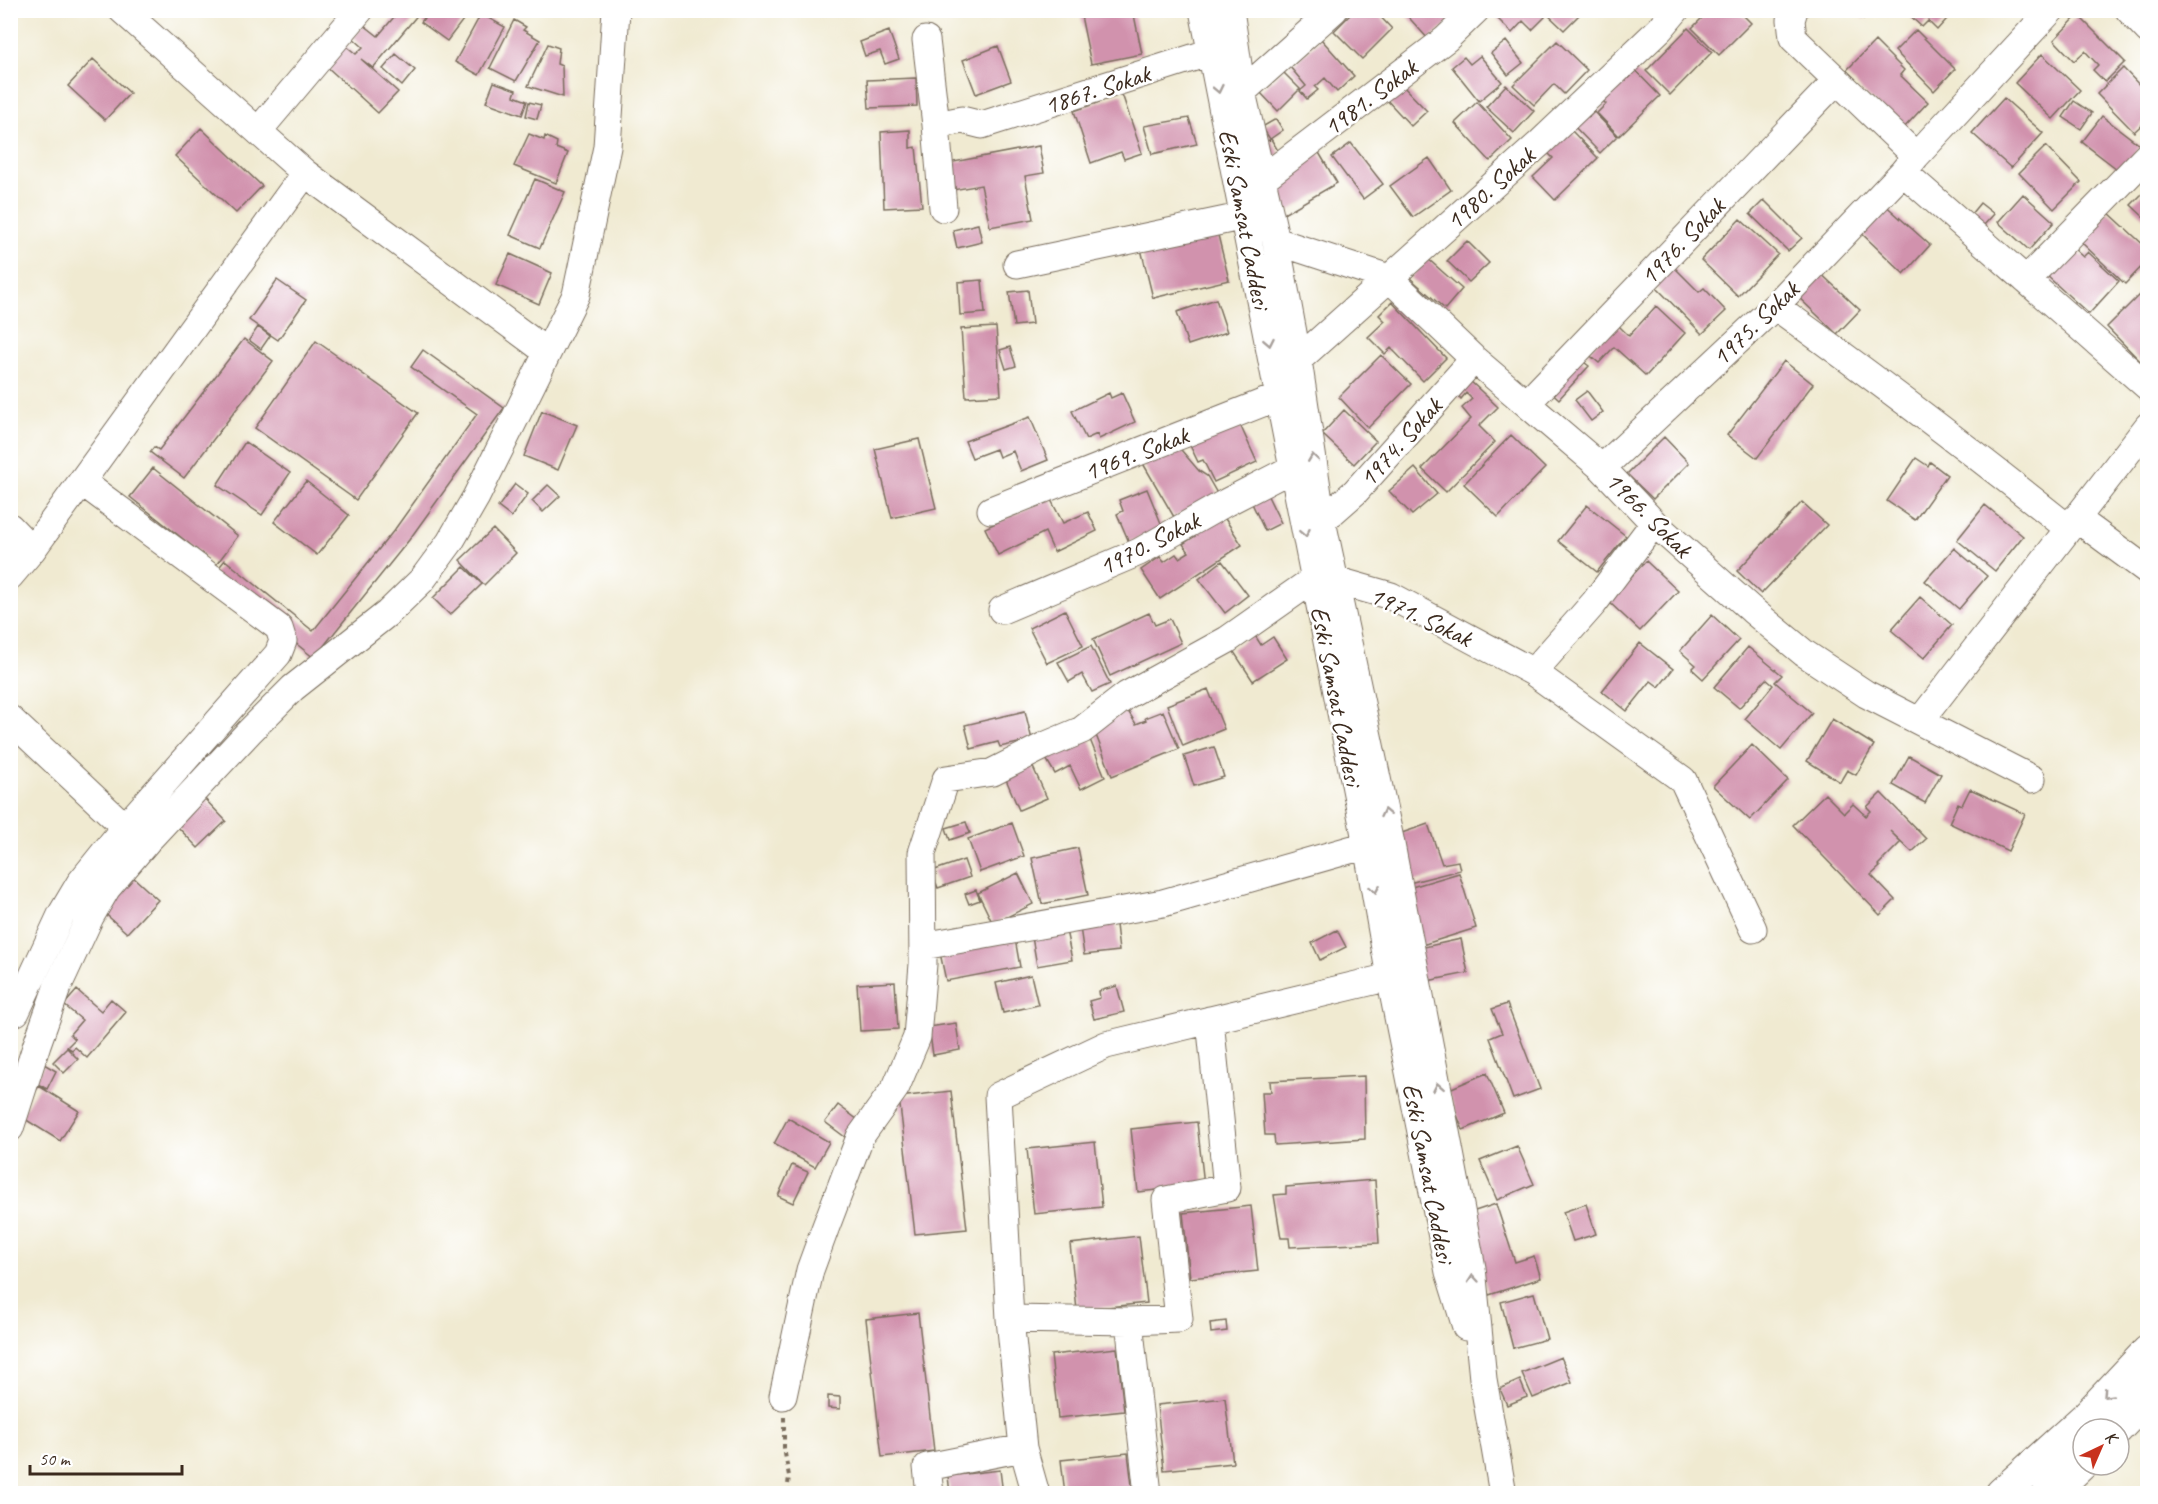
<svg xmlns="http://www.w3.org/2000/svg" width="2158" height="1504" viewBox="0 0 2158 1504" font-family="Caveat,sans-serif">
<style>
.building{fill:#d192ad}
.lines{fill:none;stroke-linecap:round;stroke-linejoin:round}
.minor-casing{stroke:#7a6d5d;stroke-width:29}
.major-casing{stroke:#7a6d5d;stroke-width:35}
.path{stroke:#7a6d5d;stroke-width:4;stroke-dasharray:4.5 4.5;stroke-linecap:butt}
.minor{stroke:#fff;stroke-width:27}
.major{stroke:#fff;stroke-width:33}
.oneway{stroke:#a79f9a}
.labels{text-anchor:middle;stroke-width:5;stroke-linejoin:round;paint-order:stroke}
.street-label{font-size:26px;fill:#3b2a1e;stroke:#fff}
</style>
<rect width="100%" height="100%" fill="#fff"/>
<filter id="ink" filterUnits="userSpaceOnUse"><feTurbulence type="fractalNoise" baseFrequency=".0167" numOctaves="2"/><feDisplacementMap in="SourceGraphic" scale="12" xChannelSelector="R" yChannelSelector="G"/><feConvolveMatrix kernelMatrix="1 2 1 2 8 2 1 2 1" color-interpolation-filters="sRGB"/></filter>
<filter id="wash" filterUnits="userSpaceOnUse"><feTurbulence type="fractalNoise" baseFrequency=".008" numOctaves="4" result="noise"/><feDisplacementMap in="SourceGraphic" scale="24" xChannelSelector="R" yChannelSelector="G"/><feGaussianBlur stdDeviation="1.35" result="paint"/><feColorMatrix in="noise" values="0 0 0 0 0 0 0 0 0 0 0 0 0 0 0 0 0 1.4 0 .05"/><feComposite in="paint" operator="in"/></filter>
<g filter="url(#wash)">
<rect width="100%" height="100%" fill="#f0ead1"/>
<g id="blocks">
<path class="building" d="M386,10h32l2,2 -47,56 -12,-9 37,33 -20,21 -52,-47 19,-21 11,9 7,-7 -10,-9 11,-13 14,11 16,-19z
M430,10l6,5 4,-5h10l13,10 -16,21 -26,-19z
M1133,10l9,44 -51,10 -11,-53z
M1355,10h19l18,19 -30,30 -28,-28z
M1402,10h51l4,5 -28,25z
M1504,10h34l7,7 -13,13 -9,-9 -11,12 -15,-15z
M1543,10h33l4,4 -16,16z
M1704,10h34l13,13 -32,32 -27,-27 15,-15z
M1855,10h17l-8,9z
M1911,10h44l-18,20 -9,-9 -6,6 -14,-13z
M481,14l24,13 -26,48 -24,-13z
M2078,15l47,47 -20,20 -12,-12 5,-5 -13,-14 -11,10 -20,-21z
M514,20l12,7 -3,3 17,10 -24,41 -26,-13z
M1688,28l24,24 -42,43 -24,-24z
M1916,30l39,39 -21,22 -39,-40z
M889,31l10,28 -14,5 -5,-13 -15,5 -5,-14z
M1321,39l33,37 -17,16 -12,-14 -10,9 3,3 -11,9 -7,-8 6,-5 -16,-19z
M1506,41l17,22 -15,12 -17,-22z
M1557,41l30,29 -23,24 -10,-10 -20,21 -21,-20z
M1875,41l29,29 -4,5 28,27 -26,28 -58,-57z
M548,44l11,4 -2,16 5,2 1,31 -35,-11z
M998,46l13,35 -35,13 -13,-34z
M396,54l19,16 -13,16 -19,-17z
M2042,54l38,36 -27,29 -38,-36z
M1480,56l22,26 -23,19 -27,-34 12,-10 6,7z
M93,59l37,34 -25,27 -37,-34z
M1632,67l28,29 -41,40 -22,-23 9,-9 -6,-6z
M2123,68l25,26v25l-14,13 -37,-38z
M1282,71l18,18 -22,22 -18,-19z
M916,78l1,28 -48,2 -2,-28z
M494,82l22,8 -2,6 13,5 -5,14 -36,-13z
M1399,82l28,29 -16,15 -27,-29z
M1506,85l28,26 -20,22 -28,-26z
M1122,94l20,59 -18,6 -3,-7 -30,11 -17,-52z
M2004,98l39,35 -32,35 -39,-35z
M2074,101l18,12 -11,16 -18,-12z
M529,102l12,3 -4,14 -11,-3z
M1477,102l35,38 -22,21 -35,-38z
M1582,110l7,7 5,-5 23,24 -17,17 -30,-31z
M2102,116l39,30 -20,26 -39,-30z
M1189,118l8,26 -45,10 -8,-28z
M1276,119l7,11 -13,9 -8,-12z
M201,128l61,58 -26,27 -61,-57z
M910,130v18l6,-1 6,59 -38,2 -3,-76z
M1571,130l27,28 -43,42 -22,-23 20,-19 -5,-5z
M529,134l15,6 1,-4 12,6 -1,6 12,5 -12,30 -42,-17z
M1271,139l9,15 -13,8 -9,-16z
M1351,143l32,41 -20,15 -31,-42z
M1039,146l5,27 -19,3 8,43 -43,8 -9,-42 -28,5 -5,-27z
M2046,146l35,36 -27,27 -35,-36z
M1318,151l19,32 -55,32 -18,-32z
M1429,158l22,32 -38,27 -23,-31z
M535,179l30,13 -25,56 -30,-13z
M2148,188v33l-17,-16z
M2023,194l31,28 -25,28 -31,-28z
M1764,200l38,38 -14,13 -38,-37z
M1882,202l48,43 -26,29 -47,-45z
M1980,203l14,11 -10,11 -13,-11z
M2108,212l40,37v11l-23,24 -45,-43z
M1740,219l38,35 -40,42 -37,-36z
M978,224l4,18 -25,6 -4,-18z
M1217,231l12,49 -76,18 -12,-49z
M1467,241l22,22 -20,19 -22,-21z
M2072,247l11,10 5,-5 31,29 -30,33 -43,-39z
M510,254l42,19 -13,31 -43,-19z
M1427,258l35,31 -17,20 -35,-31z
M1673,266l26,26 5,-4 22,23 -24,23 -48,-49z
M1816,269l44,41 -23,24 -43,-41z
M277,280l29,20 -28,40 -29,-20z
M982,280l3,33 -25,2 -2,-33z
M1028,290l4,34 -18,2 -5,-34z
M2139,295l9,9v58l-4,3 -37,-38z
M1216,299l11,33 -39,13 -11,-33z
M1392,302l54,56 -23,23 -32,-33 -6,6 -17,-17 17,-16 -6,-6z
M1656,306l29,27 -39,43 -32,-29 -15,16 -12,-10 28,-31 14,14z
M258,327l12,9 -9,13 -12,-9z
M996,327l5,68 -35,2 -5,-68z
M244,339l29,22 -89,117 -34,-26 4,-5 5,3z
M316,341l102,72 -62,87 -101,-72z
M1010,347l6,19 -10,3 -6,-19z
M423,350l81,58 -95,132 -95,118 -102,-82 13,-16 88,71 82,-102 82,-115 -66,-47z
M1381,355l30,29 -43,44 -29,-31z
M1580,359l9,7 -30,33 -14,-13z
M1784,361l29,23 -56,74 -30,-23z
M1468,379l30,28 -19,19 16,16 -49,50 -24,-23 49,-50 -9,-11 10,-9 -6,-6 -5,6 -6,-7z
M1587,391l16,21 -12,9 -16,-21z
M1109,393l2,5 11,-5 13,29 -36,17 -2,-5 -11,5 -14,-28z
M1344,410l32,31 -22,23 -32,-30z
M542,411l35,14 -19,45 -34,-14z
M1236,416l21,46 -43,20 -11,-22 -5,2 -11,-23z
M1030,417l18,43 -27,11 -8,-20 -14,6 -3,-8 -24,9 -7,-17z
M1511,435l34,33 -47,49 -34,-33z
M1664,437l25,26 -36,36 -26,-25z
M919,439l17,69 -44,10 -17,-69z
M245,442l45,31 -28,42 -45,-30z
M1176,444l23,27 8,5 12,21 -45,20 -33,-57z
M1916,458l12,8 2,-4 17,13 -32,45 -28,-19z
M153,468l85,68 -22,29 -86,-68z
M1415,468l22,26 -25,21 -23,-24z
M306,481l43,34 -32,40 -43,-33z
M515,484l13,10 -17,23 -13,-10z
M548,485l12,11 -17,16 -11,-11z
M1147,489l16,39 -34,14 -12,-28 6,-3 -4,-11z
M1265,490l16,33 -16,8 -16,-34z
M1050,498l13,25 25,-11 9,19 -43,21 -9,-20 -47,23 -13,-27z
M1802,502l25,23 -66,69 -24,-23z
M1587,505l39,31 -29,36 -39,-31z
M1985,505l38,31 -28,35 -38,-31z
M1222,514l20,31 -82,54 -19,-29 19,-13 4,5 12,-8 3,4 10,-6 -6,-8 12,-8 -2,-3z
M493,529l23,24 -32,32 -24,-25z
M1954,548l33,28 -28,33 -34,-28z
M1222,561l26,34 -23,18 -26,-34z
M1646,561l32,30 -38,40 -32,-30z
M464,567l18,17 -32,31 -17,-17z
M1920,597l32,28 -28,33 -33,-28z
M1065,610l18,36 -36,17 -18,-35z
M1149,613l6,12 15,-6 11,24 -71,33 -17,-37z
M1712,615l27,25 -36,39 -11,-10 4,-4 -16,-14z
M1254,634l7,11 12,-8 14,22 -34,22 -21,-32z
M1640,643l33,26 -14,18 -8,-6 -24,30 -25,-20z
M1091,646l19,38 -18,8 -10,-18 -13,8 -11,-20z
M1748,647l34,28 -7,7 37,31 -31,37 -36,-31 28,-34 -7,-6 -27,29 -25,-21z
M1208,689l16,40 -41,17 -16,-41z
M1025,711l7,29 -32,7 -2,-5 -27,7 -6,-24z
M1128,711l8,13 10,-4 -1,-2 18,-7 16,38 -67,27 -18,-46z
M1832,719l42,26 -18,30 -9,-5 -7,12 -33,-21z
M1089,737l16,40 -24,12 -11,-23 -15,8 -11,-19z
M1752,745l36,35 -38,40 -37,-34z
M1214,747l10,30 -30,9 -10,-30z
M1909,756l32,18 -16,29 -32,-18z
M1032,765l15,33 -28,12 -14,-33z
M1970,789l55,25 -17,37 -59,-28 9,-20 4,2z
M1881,793l45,46 -14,13 -22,-21 11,11 -23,23 2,2 -9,8 24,25 -15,15 -87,-90 32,-31 19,19 9,-9 13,12 5,-5 -4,-4z
M201,795l25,26 -28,27 -25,-26z
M966,822l4,11 -20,7 -4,-12z
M1012,823l12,33 -44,16 -12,-33z
M1428,824l14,40 16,-3 2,9 -59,15 -8,-49z
M1078,848l10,47 -46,9 -10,-46z
M964,860l6,17 -32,11 -6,-17z
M1018,873l15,31 -40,20 -15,-31z
M1459,873l17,55 -54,17 -17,-56z
M132,876l26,24 -31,33 -26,-23z
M976,890l4,10 -11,4 -4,-10z
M1115,916l4,35 -35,4 -5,-35z
M1065,925l7,35 -35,6 -6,-35z
M1337,930l9,17 -26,13 -8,-17z
M1014,933l6,34 -74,14 -7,-33z
M1461,939l7,34 -46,9 -7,-33z
M1031,975l7,30 -35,8 -7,-30z
M895,982l3,47 -38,2 -3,-47z
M1117,986l7,26 -30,7 -5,-18 11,-3 -1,-7z
M77,990l24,21 10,-12 15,13 -39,46 -12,-11 -3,3 -5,-3 8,-8 -5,-5 12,-14 -18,-15z
M1507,1004l33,85 -27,10 -23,-61 12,-5 -10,-24z
M956,1023l4,27 -27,5 -4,-28z
M67,1048l11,11 -14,14 -11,-11z
M44,1064l12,7 -9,18 -13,-7z
M1487,1073l17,40 -41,17 -16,-40z
M1364,1076l1,63 -90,6 -1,-10h-9l-3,-43h9l-1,-11z
M39,1086l40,25 -19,30 -40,-25z
M951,1091l16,138 -52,5 -16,-137z
M838,1105l20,15 -13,17 -20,-15z
M788,1118l41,24 -14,25 -41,-23z
M1197,1122l7,63 -66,7 -7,-63z
M1095,1142l7,65 -68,7 -7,-65z
M1517,1146l17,38 -37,16 -17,-39z
M792,1165l16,7 -15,31 -15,-7z
M1375,1180l4,63 -89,4 -1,-9h-8l-7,-43 12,-1v-7z
M1496,1204l19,58 19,-6 7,22 -52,17 -17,-51 -6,-30z
M1586,1204l10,30 -23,7 -10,-29z
M1251,1206l7,65 -68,7 -7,-65z
M1139,1236l8,67 -70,7 -7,-66z
M1534,1293l13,46 -34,9 -12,-46z
M918,1313l16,138 -52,6 -16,-138z
M1226,1321l1,10 -16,2 -1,-10z
M1117,1348l7,63 -66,7 -7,-63z
M1561,1357l11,25 -39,16 -11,-25z
M1520,1380l7,17 -20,8 -7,-16z
M828,1396l12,1v12l-12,-1z
M1225,1398l8,65 -69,7 -7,-65z
M1128,1453l5,41h-68l-4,-34z
M1000,1470l3,24h-53l-2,-18z"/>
</g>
</g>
<g filter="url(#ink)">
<use href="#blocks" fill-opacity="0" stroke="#7a6d5d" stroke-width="1.5"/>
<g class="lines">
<g class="minor-casing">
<path id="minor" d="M122,10l183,163 242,179
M1203,10l164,835 23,132 59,295 17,55
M1230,10l12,82 34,149 22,119 24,161 68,318 82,429 11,111 20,115
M1794,10l-3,10 2,18 123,118
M2129,10l19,20
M926,40l10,85 26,-5 20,5 229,-73
M1242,92l92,-82
M936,125l7,83
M259,130l101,-120
M1903,172l245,215
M1261,180l185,-141 30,-29
M1276,241l113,37 85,81 128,109 52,55 98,87 52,43 62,41 166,85
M1017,264l228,-48
M2026,280l122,-125
M1775,306c100,72 197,145 293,222
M1298,360l241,-216 121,-115 16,-19
M1527,403l310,-323
M1602,468l173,-162 128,-134 13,-16 135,-146
M991,510l289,-114
M2076,518l72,53
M1322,521l33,-29 119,-133
M10,527l22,23 273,-377
M10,576l22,-26
M1002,610l137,-58 88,-50 66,-34
M1533,672l61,-69 60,-80
M10,719l115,108
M1920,721l228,-295
M923,946l240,-43 204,-58
M10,1008l6,4 45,-97 19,-32 45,-56 153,-173 5,-13 -4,-13 -197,-146
M10,1128l27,-84 20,-56 33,-71 17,-29 41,-48 101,-108 44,-44 95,-75 34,-33 28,-38 26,-45 100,-202 31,-148 9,-137
M1010,1319l119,2 50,-2 -13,-119 61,-12 -17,-168
M1129,1321l19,173
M783,1396l27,-126 15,-41 35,-92 36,-50 21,-50 6,-73 -1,-111 24,-74 47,-7 51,-26 38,-16 45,-35 100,-55 87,-61 21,1 56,16 142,76 150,108 70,149
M930,1494l-3,-27 96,-19
M1036,1494l-13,-46 -13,-129 -12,-223 108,-51 284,-68"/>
</g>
<g class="major-casing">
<path id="major" d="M2116,1429l32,-33
M2002,1494l84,-76 62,-66
M2049,1494l34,-32"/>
</g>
<path class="path" d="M784,1417v31l5,28 -2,18"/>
<use href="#minor" class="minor"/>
<use href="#major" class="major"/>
</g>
<defs><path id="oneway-chevron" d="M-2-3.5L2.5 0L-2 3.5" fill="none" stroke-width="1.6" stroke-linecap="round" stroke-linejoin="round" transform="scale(1.5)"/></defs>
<g class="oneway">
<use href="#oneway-chevron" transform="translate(1218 89) rotate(78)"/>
<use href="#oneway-chevron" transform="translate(1269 342) rotate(79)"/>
<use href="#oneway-chevron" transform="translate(1313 458) rotate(-98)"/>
<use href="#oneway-chevron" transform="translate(1305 533) rotate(79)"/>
<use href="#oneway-chevron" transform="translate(1385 813) rotate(-102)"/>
<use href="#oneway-chevron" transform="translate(1375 889) rotate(80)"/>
<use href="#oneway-chevron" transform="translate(1438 1087) rotate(-101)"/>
<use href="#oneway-chevron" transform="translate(1473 1279) rotate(-95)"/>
<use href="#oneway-chevron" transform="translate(2107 1394) rotate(133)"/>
</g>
</g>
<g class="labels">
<g class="street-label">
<text transform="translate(1097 89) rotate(-18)" y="9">1867. Sokak</text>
<text transform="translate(1370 97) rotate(-37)" y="9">1981. Sokak</text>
<text transform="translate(1490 188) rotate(-42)" y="9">1980. Sokak</text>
<text transform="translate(1245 219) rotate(79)" y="9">Eski Samsat Caddesi</text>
<text transform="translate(1682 241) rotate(-46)" y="9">1976. Sokak</text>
<text transform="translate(1755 323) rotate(-44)" y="9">1975. Sokak</text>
<text transform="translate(1400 442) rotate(-48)" y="9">1974. Sokak</text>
<text transform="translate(1136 453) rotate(-21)" y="9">1969. Sokak</text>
<text transform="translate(1649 514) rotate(45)" y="9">1966. Sokak</text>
<text transform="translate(1149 543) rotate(-27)" y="9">1970. Sokak</text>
<text transform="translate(1421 616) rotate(25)" y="9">1971. Sokak</text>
<text transform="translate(1337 696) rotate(79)" y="9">Eski Samsat Caddesi</text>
<text transform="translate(1429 1173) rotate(79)" y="9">Eski Samsat Caddesi</text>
</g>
</g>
<rect width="2158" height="1504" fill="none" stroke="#fff" stroke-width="36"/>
<g transform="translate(2101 1447) rotate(44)"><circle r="28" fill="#ffffff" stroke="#b1aaa5" stroke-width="1.5"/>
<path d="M0-4.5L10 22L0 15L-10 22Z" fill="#c8321e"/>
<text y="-9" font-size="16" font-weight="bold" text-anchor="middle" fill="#3b2a1e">K</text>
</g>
<path d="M30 1465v9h152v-9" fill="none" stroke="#3b2a1e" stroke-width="3"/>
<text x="39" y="1465" font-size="18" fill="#3b2a1e" stroke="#ffffff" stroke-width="4.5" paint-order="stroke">50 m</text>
</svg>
